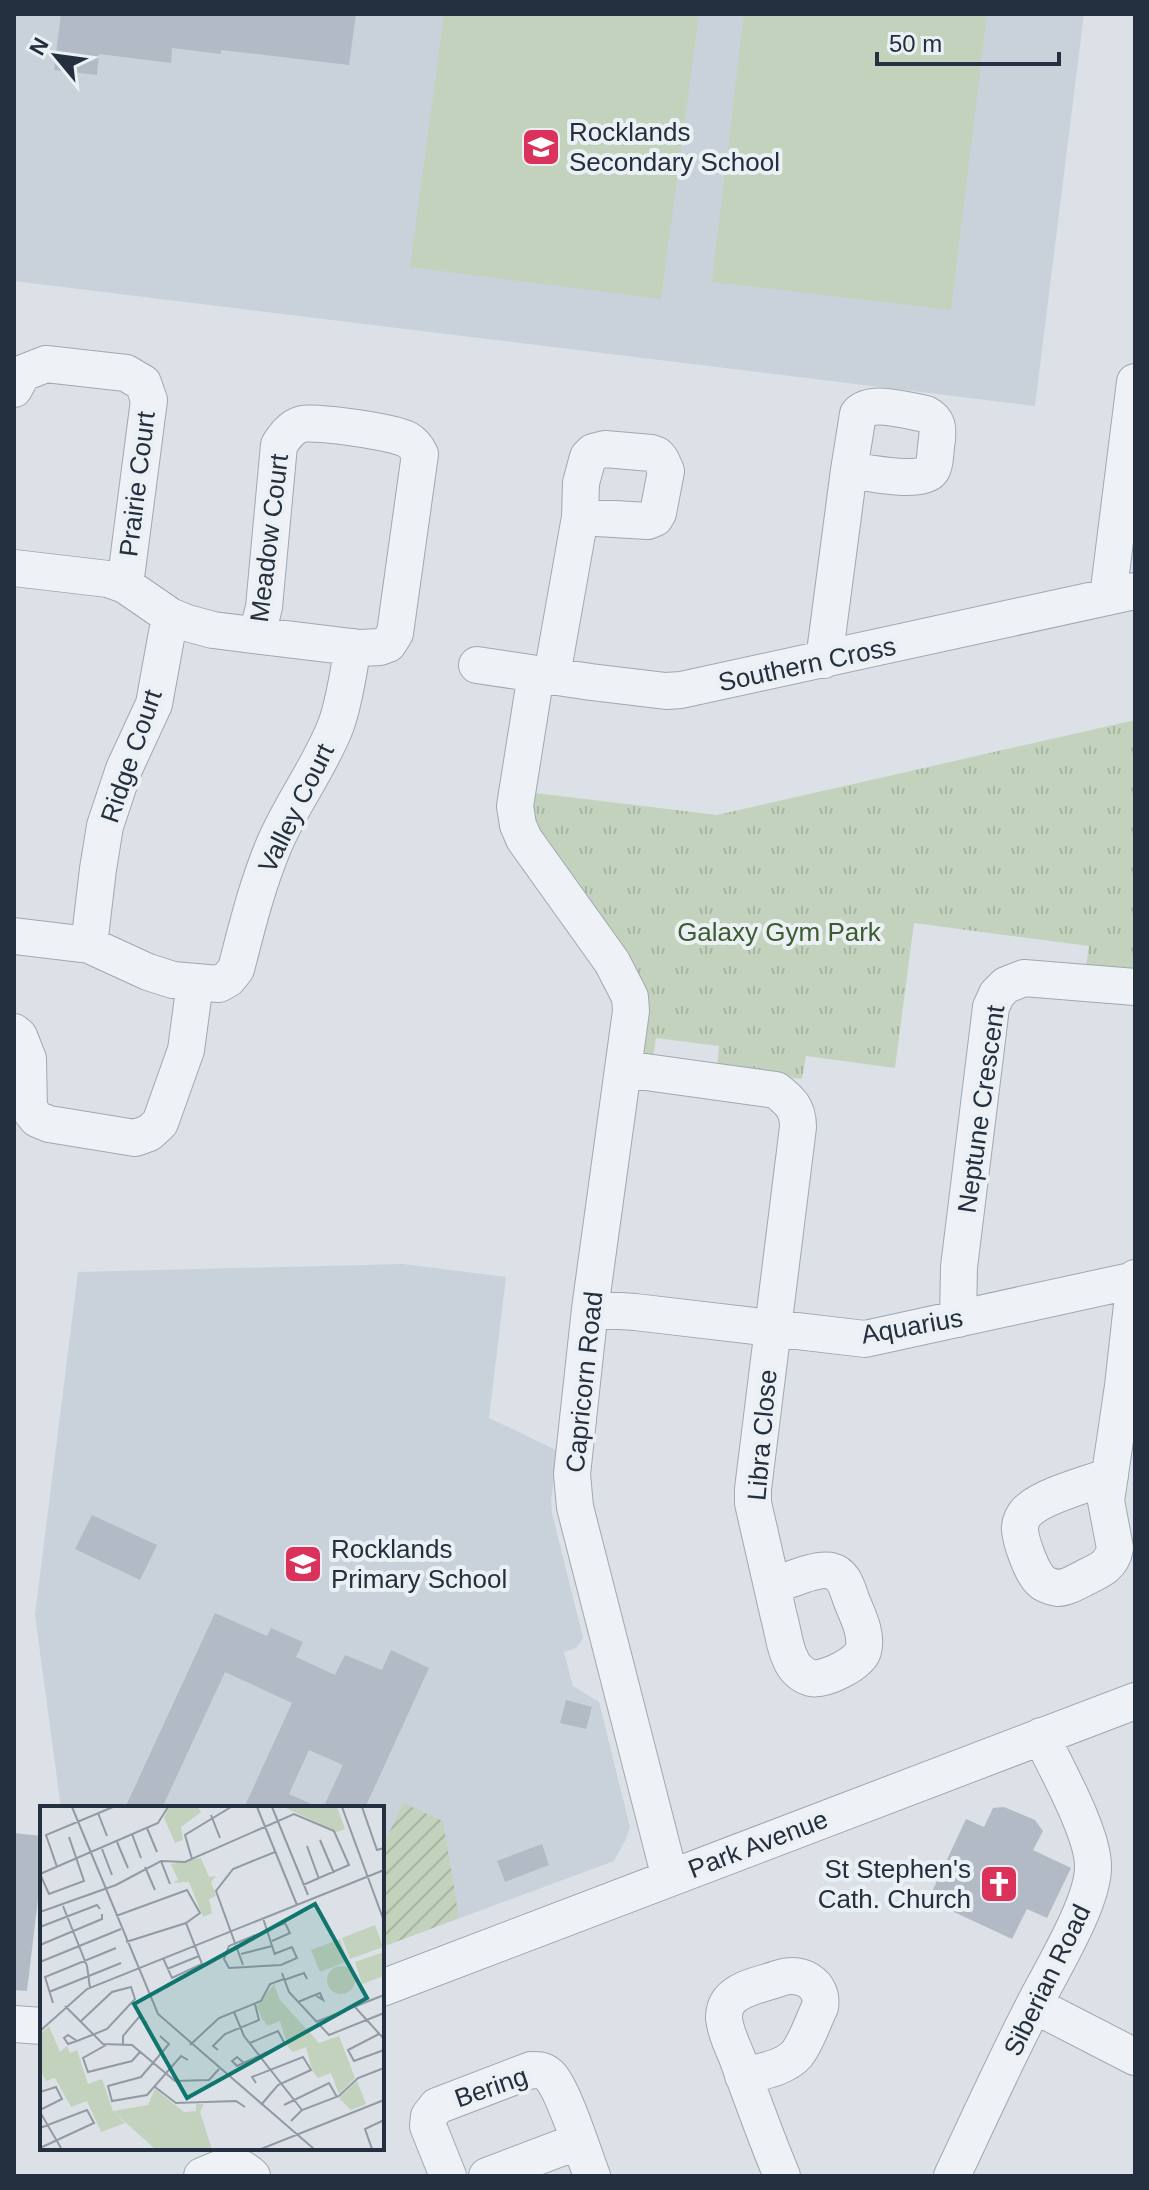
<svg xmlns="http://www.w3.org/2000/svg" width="1149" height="2190" viewBox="0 0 1149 2190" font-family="Arial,sans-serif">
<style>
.built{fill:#c9d1da}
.park{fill:url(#park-tufts)}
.garden{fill:url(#garden-furrows)}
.pitch{fill:#c3d2bc}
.building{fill:#b2bbc5}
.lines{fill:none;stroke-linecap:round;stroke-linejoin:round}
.minor-casing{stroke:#a0a8b1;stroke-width:38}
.minor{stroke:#eef1f5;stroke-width:36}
.labels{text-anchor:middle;stroke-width:8;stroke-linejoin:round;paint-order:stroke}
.poi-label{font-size:26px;fill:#24303f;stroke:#ebf0f5;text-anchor:start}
.street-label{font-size:26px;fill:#24303f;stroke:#ebf0f5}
.park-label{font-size:26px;fill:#3c5c30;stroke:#ebf0f5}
.inset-road{fill:none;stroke:#929aa4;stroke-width:2}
.view{fill:#0f766e;fill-opacity:0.15;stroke:#0f766e;stroke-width:4}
.inset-edge{fill:none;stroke:#24303f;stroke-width:4}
</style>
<defs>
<pattern id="park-tufts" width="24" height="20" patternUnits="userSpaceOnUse" patternTransform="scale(2)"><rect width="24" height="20" fill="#c3d2bc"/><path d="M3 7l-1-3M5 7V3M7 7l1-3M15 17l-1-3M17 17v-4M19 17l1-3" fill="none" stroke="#a7b5a3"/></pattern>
<pattern id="garden-furrows" width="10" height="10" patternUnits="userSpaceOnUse" patternTransform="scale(2)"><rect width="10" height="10" fill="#c3d2bc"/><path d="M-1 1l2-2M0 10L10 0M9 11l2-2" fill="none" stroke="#a7b5a3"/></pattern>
</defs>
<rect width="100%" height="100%" fill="#dbe1e7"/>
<path class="built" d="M14,14h1070l-49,392 -1021,-125z
M403,1264l103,13 -17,141 69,33 -7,49 1,13 31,125 -7,10 -12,4 9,34 26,16 31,125 -4,12 -12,22 -232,86v-139h-321l-26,-193 43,-343z"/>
<path class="park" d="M1135,720v253l-49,-7 3,-20 -175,-23 -19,145 -89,-12 -4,23 -85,-12 2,-21 -63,-8 -3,20 -7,-3 -113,-239 2,-23 182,22z"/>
<path class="garden" d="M403,1803l40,18 16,97 -77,29v-104l2,1z"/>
<path class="pitch" d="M444,14h255l-38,285 -251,-32z
M744,14h243l-36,296 -239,-28z"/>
<path class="building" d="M61,14h295l-7,51 -128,-15v4l-49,-6 -1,15 -72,-9 -2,21 -43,-5z
M92,1515l65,30 -17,35 -65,-31z
M215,1613l52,23 4,-8 32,14 -7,15 39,18 10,-20 37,15 9,-20 38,18 -64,140h-42l20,-43 -34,-15 -20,44 31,14h-76l48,-105 -67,-31 -63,136h-37z
M566,1700l26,7 -6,22 -26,-6z
M1004,1807l31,13 8,11 -10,19 38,18 -24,50 -20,-9 -15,30 -84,-39 38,-81 18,8 9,-19z
M14,1833l28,3 -3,38h2l-14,117 -13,-1z
M542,1844l7,21 -44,17 -8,-21z"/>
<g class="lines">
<g class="minor-casing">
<path id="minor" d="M14,389l9,-16 23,-9 80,9 17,10 6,17 -24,185
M14,568l94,11 17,6 45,31 17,7 26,7 147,18 20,-1 8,-3 7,-11 25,-179c-3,-6 -7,-11 -12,-14 -13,-8 -92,-19 -106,-16 -11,3 -17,12 -23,21l-15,162 -7,28
M1108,597l27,-215
M824,660l25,-190 9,-56c14,-15 49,-3 68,0 12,6 12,14 11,26 -2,8 -1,25 -6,31 -11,13 -67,1 -82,-1
M477,665l114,17 75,9 15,-1 454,-99
M536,674l-21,132 3,19 6,14 88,123 18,35 1,14 -41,298 -18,165 3,33 95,371
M552,675l28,-158 1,-34 7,-26 5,-5 12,-3 46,4 6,2 4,5 5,11 -8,42 -3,5 -7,3 -68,-4
M14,936l75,9 59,27 25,8 46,4 9,-5 8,-10c11,-42 21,-84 38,-124 17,-41 46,-78 62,-120 9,-25 12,-52 17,-78
M89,945l9,-76 7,-43 19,-57 30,-65 16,-88
M14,1032l5,4 9,23 1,50 8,10 12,5 86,14 14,-5 11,-10 26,-73 9,-67
M624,1069l152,21c14,11 22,18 22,37l-45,362v14c9,38 17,76 26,114 4,13 5,29 11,41 4,10 11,17 21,20 13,3 48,-14 52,-27 5,-17 -6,-36 -12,-52 -4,-11 -7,-25 -20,-28 -13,-4 -46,11 -59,15
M590,1309l45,3 230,27 270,-59
M958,1319l1,-52 32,-260 6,-13 9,-9 18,-7 111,9
M1110,1476c-22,8 -64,19 -80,33 -6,4 -11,14 -10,21 1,12 12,44 21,51 4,4 11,6 17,7 9,0 20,-7 28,-11 15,-7 26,-12 29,-29l-9,-47 17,-115 12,-108
M382,1988l753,-287
M1034,2005l101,52
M14,2024l28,2
M743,2076c17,-4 42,-8 54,-22 10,-13 16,-33 23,-47 4,-24 -20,-36 -40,-29 -16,6 -40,9 -51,23 -4,5 -5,11 -5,17 1,14 9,29 14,42 14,39 28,78 44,116
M202,2176c20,-8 32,-17 50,0
M448,2176l-20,-50 1,-10 8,-10 94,-36c8,0 12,0 18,5 14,13 35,80 43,101
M487,2176l92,-35
M952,2176c27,-57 53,-115 82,-171 17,-34 60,-103 59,-139 0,-33 -37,-98 -52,-130"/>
</g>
<use href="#minor" class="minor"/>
</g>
<defs>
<g id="school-square" transform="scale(2)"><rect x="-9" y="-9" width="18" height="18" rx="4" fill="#db325b" stroke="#ebf0f5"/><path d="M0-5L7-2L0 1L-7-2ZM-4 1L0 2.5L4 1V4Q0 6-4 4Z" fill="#fff"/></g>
<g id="church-square" transform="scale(2)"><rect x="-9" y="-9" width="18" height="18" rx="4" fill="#db325b" stroke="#ebf0f5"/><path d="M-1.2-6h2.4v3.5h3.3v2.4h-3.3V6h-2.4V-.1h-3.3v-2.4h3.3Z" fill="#fff"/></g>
</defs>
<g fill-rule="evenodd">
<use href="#school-square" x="541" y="147"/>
<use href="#school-square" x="303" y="1564"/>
<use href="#church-square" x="999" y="1884"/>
</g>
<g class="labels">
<g class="poi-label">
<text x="569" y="141">Rocklands<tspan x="569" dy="30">Secondary School</tspan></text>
<text x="331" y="1558">Rocklands<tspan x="331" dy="30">Primary School</tspan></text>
<text x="971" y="1878" text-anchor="end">St Stephen's<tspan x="971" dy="30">Cath. Church</tspan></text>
</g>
<g class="street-label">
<text transform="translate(137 484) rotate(-83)" y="9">Prairie Court</text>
<text transform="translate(269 538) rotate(-83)" y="9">Meadow Court</text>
<text transform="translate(807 664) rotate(-12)" y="9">Southern Cross</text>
<text transform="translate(131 756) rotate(-71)" y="9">Ridge Court</text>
<text transform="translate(296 808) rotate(-64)" y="9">Valley Court</text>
<text transform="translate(981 1109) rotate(-82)" y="9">Neptune Crescent</text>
<text transform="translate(912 1326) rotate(-10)" y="9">Aquarius</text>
<text transform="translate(584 1382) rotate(-84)" y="9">Capricorn Road</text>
<text transform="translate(762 1435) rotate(-85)" y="9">Libra Close</text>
<text transform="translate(758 1844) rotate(-21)" y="9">Park Avenue</text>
<text transform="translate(1047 1980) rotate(-64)" y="9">Siberian Road</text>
<text transform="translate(491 2087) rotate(-19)" y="9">Bering</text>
</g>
<g class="park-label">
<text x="779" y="941">Galaxy Gym Park</text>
</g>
</g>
<g transform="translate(40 1806)">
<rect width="344" height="344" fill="#dbe1e7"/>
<path d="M115,283l29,23 12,-1v-7h8l-4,8 12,37h-57l-42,-38 35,-6z" fill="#c3d2bc"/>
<path d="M129,1h29l3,5 -20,15 2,13 -8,3 -11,-25zM244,1h53l8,22 -8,3zM161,52l8,19 7,-1 -5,6 5,14 -7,3 3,14 -9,4 -14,-35 -17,1 6,-3 -7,-16zM234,178l6,16 39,43 20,-7 16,42 -16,16 -8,-21 -13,5 -6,-8 -6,-23 -13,5 -5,-5 -8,-26 -12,5 -6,-7 -5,-13zM9,220l11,26 7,-6 3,7 7,-3 11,34 14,-5 11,32 12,12 -24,9 -14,-31 -16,6 -16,-29 -9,3 -6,-11v-36zM317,275l9,23 -15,6 -12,-12z" fill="#c3d2bc"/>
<path d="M335,119l8,22 -33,12 -8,-21zM300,133l8,22 -28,11 -9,-22zM344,146v24l-22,8 -7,-22zM287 174a14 14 0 1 1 28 0a14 14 0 1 1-28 0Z" fill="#c3d2bc"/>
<path class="inset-road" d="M32,1l86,207 156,135M217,1l40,98M232,1l36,88M302,1l42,114M322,1l15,43 7,-2M58,7l9,23M171,9l9,23M107,22l10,24M92,28l9,24M280,34l14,33M77,36l11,26M267,40l12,33M62,43l10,26M152,53l-7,-24 46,-28M121,55l9,23M17,61l-11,-32 67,-28M105,61l10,23M0,68l118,-51 10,-16M0,68l9,20 35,-13 -15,-44M23,100l24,60 3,22M0,106l76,-27 45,-24 24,1 109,-48 40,17 15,34 -46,20M76,110l71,-26 13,23 -14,10 -60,19M223,112l12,37M0,121l57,-22 3,4M232,135l18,-8 -5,-10 -56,23 -5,13 5,9 52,-3 16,-7 -5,-11 -18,7M0,139l62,-26v-5M201,148l31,-8M123,152l9,20 30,-14 -16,-41M0,156l81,-33M203,159l-27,-74 17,-22 42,-17M127,163l32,-13M242,167l7,19 40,43 55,-22M244,174l20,-7 3,6M9,186l72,-29M258,196l17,-7 5,-2 3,7 -8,-5M13,197l-8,-26 71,-29M25,200l38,38 29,1 43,36 34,-1 10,-11M315,201l29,32M194,206l10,24 58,74M276,216l68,-27M0,225l47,-42 297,-119M339,228l-31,16 6,11 30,-11M120,230l9,8 -28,33 -33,9 4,15 35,-6 34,-39 7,4M37,235l-9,-6 -4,3 4,6 9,-3 30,-12 28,-30 -4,-12 -19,5 -32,30M83,238v-8l16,-19 8,6M66,239l-23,13 5,14 44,-11 8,-9M150,239l29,-27 42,-17 9,-17 14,-5M178,244l-5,-4 12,-12 34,-14 -4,-16M204,257l-7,-6 -5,4 5,5 48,-22 -7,-13 -28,12M216,277l-4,-6 51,-20 8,13 -33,15 -17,20M115,281l21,16 60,-2 9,6M0,286l16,-5 6,12 -22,11M244,299l45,-22 8,14M0,306l21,36M251,315l11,-11 37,-14 19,-18 26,-10M0,322l47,-18 7,13 -54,25M221,343l123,-49M332,343l-7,-20 19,-9"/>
<path class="view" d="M275,98l52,94 -180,100 -53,-94z"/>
<rect width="344" height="344" class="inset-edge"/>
</g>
<rect width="1149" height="2190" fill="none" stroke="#24303f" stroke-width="32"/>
<g transform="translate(56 56) rotate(299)" stroke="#ebf0f5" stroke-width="6" paint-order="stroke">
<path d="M0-6L14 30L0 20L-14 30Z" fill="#24303f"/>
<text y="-12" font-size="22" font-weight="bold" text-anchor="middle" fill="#24303f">N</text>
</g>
<path d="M877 52v12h182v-12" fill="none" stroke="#24303f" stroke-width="4"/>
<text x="889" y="52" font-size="24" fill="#24303f" stroke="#ebf0f5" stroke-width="6" paint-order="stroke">50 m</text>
</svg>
